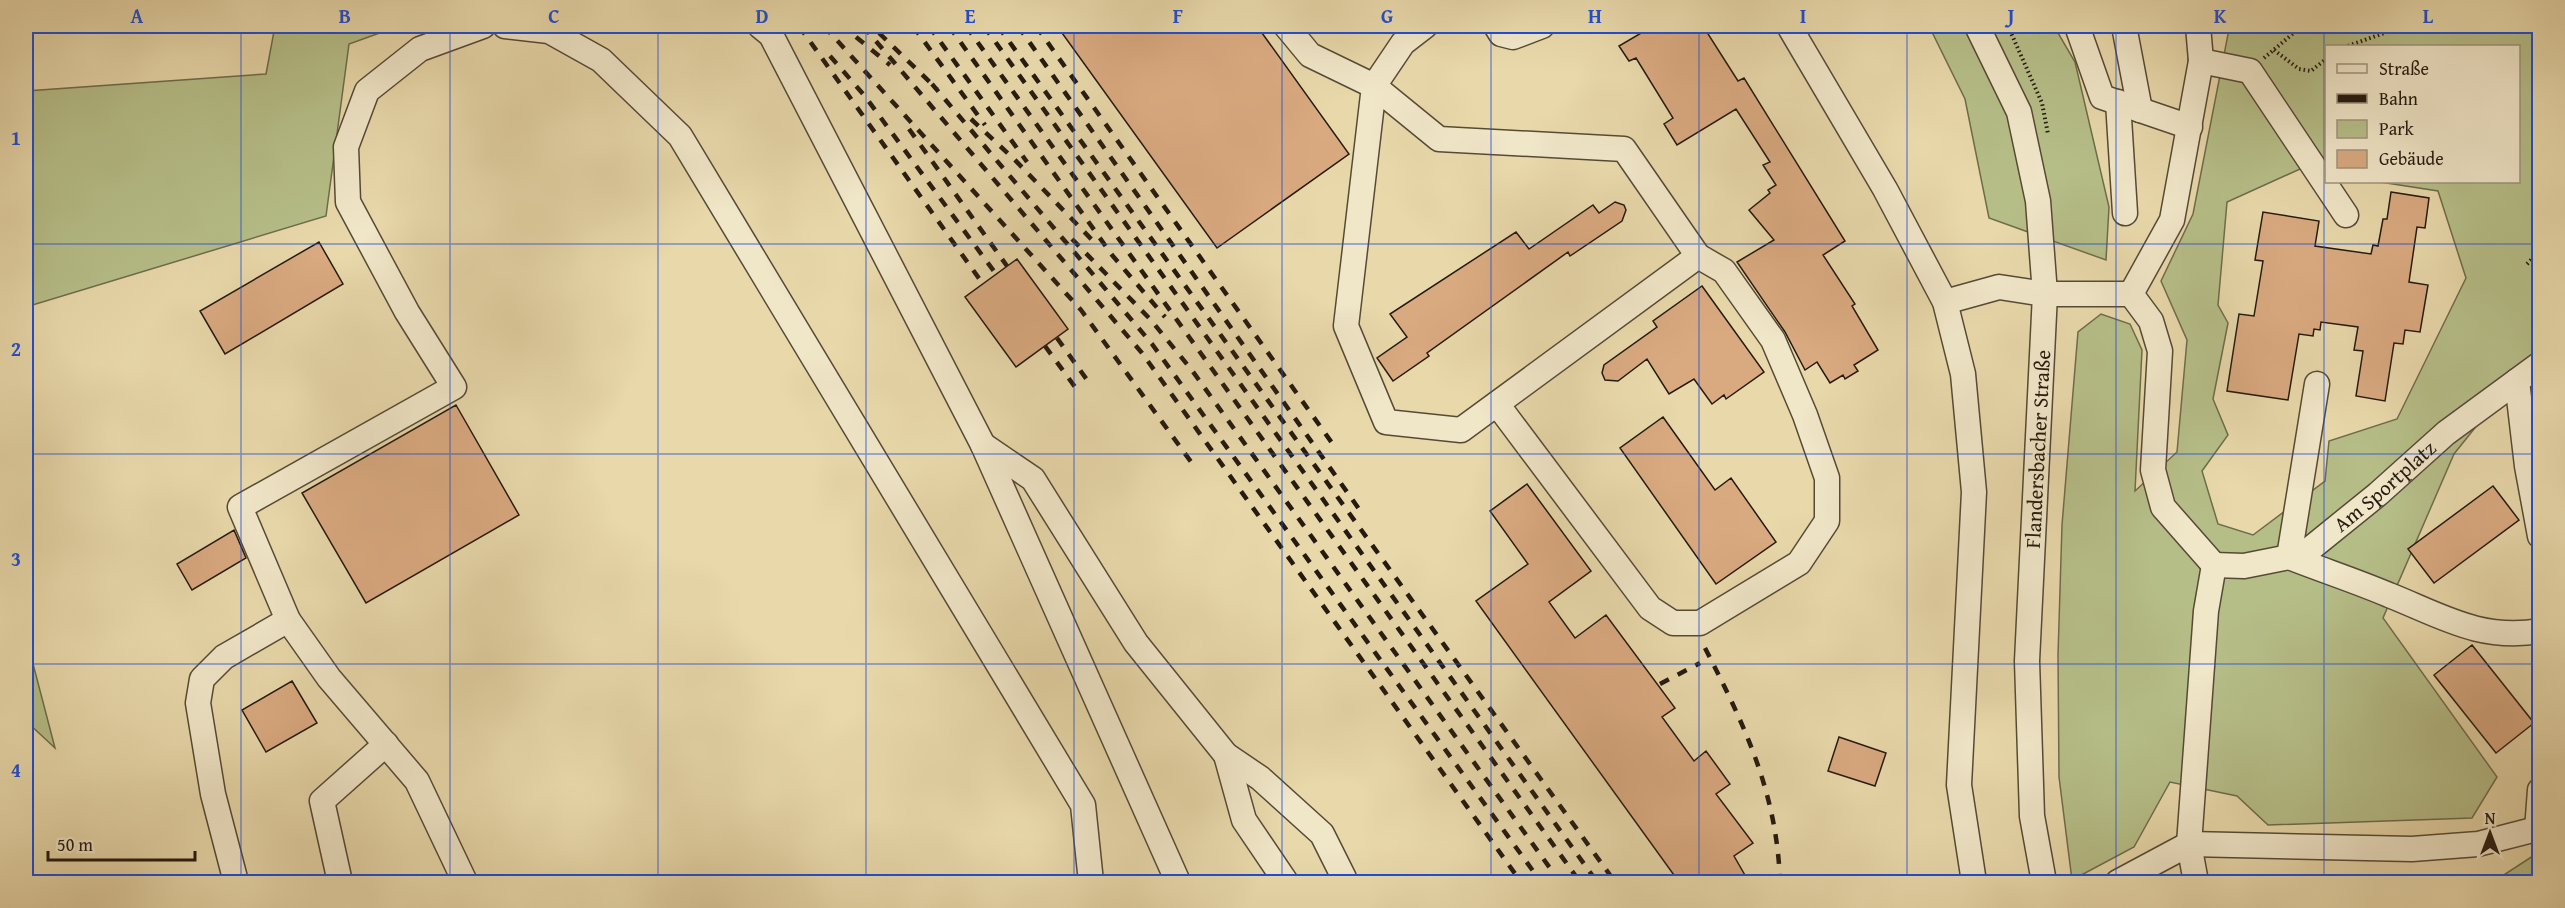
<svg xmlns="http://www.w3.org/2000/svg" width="2565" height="908" viewBox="0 0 2565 908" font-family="'Gentium Book Plus',serif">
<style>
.green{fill:#b6be88;stroke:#6e6c4c;stroke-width:1.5;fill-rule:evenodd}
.building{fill:#d9a980;stroke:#251a10;stroke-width:1.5}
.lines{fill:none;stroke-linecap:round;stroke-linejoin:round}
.minor-casing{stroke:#564a36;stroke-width:27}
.path{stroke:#251a10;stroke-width:4;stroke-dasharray:1.5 3;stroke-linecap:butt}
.minor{stroke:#f0e6c8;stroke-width:24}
.rail{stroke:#251a10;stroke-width:4.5;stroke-dasharray:10 10;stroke-linecap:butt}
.grid{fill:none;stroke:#1d4ed8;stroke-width:1.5;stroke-opacity:0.55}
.labels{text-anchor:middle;stroke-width:5;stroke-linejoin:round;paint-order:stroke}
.street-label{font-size:21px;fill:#251a10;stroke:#f0e6c8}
.neatline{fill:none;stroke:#1d4ed8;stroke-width:2}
.grid-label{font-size:20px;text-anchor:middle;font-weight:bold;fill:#1d4ed8}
</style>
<rect width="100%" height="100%" fill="#e8d8aa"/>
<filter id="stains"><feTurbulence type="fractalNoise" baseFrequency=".00333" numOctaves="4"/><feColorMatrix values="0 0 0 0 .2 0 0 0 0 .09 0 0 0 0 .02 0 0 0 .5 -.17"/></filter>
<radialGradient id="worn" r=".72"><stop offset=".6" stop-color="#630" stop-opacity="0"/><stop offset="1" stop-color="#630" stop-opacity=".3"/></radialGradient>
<path class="green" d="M275,26h124l-50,18 -23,172 -300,91v-216l240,-17z
M1929,26h125l21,36 34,145 -3,53 -117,-42 -24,-119z
M2241,26h298v322l-85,106 -71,164 114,159 -25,41 -204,7 -31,-29 -67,-14 -36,65 -62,33 -13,-103 -1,-122 4,-130 16,-193 23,-18 29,10 12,26 -7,141 42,-39 10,-112 -26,-59 32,-67 36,-185zM2326,46h192v136h-138l58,9 28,87 -69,141 -68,22 -4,40 -72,54 -35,-11 -16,-53 26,-36 -15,-36 15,-76 -10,-18 9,-103 73,-33 26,4z
M26,635v2l29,111 -29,-27z
M2539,852v30h-46z"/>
<path class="building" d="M1057,26h200l92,128 -132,94z
M1653,26h50l35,55 6,-3 101,163 -22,14 32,49 -3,2 26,44 -24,15 4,6 -13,8 -2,-4 -13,8 -13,-21 -12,8 -20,-38 -48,-70 37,-22 -25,-30 21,-17 -2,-3 8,-5 -13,-20 7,-3 -34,-53 -59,36 -13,-21 9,-6 -37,-60 -7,3 -10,-15z
M2391,192l38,6 -4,30 -8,-1 -8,55 19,3 -8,47 -15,-2 -2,14 -9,-1 -9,58 -29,-5 7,-45 -9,-1 4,-23 -37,-5 -1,8 -6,-1 -1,7 -14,-2 -11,66 -61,-9 12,-77 15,2 9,-55 -8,-1 8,-48 56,9 -4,25 56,8 2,-9 5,1 5,-27h4z
M1615,202l9,3 2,5 -4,11 -52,35 -2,-4 -141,101 2,3 -36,25 -16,-23 30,-21 -17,-23 126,-82 13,17 64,-44 6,8z
M319,242l24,42 -118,70 -25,-43z
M1017,259l51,70 -52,38 -51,-70z
M1702,286l62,86 -38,27 -2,-4 -12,9 -18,-25 -25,15 -22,-35 -29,22 -13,-1 -3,-7 2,-8 53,-38 -4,-6z
M456,405l63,110 -153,88 -64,-110z
M1663,417l52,73 16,-12 45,64 -60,42 -96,-136z
M1527,484l64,87 -42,31 26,36 31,-23 69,93 -13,9 32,44 12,-10 24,33 -14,10 37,49 -19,13 12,21 -8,5h-59l-203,-281 52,-37 -38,-53z
M2493,486l26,34 -85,63 -26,-34z
M234,530l12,28 -54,32 -15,-26z
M2472,645l62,78 -38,30 -62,-78z
M292,681l25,42 -51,29 -24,-42z
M1839,737l47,16 -11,33 -47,-15z"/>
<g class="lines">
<g class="minor-casing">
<g id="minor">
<path d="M505,26l44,5 52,29 79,76 403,669 8,77"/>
<path d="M760,26l11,9 212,410 195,437"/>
<path d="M1286,26l24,29 64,31 65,53 185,10 74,107 -237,174 -75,-8 -40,-96 28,-240 29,-43 22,-17"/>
<path d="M1496,26l5,8 12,3 29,-11"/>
<path d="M1789,26l96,163 60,113 18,72 11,118 -15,293 15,97"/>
<path d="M1977,26l42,86 19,89 7,93 -18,367 5,155 12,66"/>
<path d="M2077,26l25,71 88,30"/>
<path d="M2124,26l16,84"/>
<path d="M2201,61l49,10 96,144"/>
<path d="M2118,102l7,111"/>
<path d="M2131,294l41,-74 29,-159 -3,-35"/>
<path d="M1945,302l54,-15 46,7h86l20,27 9,30 -7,119 10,37 51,58"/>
<path d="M2517,381l10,85 13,70"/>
<path d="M1497,404l153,204 23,15h27l99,-60 28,-42v-43l-22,-63 -32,-75 -49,-69 -26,-15"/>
<path d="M983,445l50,34 103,164 90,112 34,23 62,56 22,44 -5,4"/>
<path d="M2289,557c33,13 67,24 100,38 53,21 91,46 151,36"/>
<path d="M2289,557l28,-173"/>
<path id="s1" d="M2214,565l30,1 45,-9 21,-8 68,-55 68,-61 94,-69"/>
<path d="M1226,755l18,65 42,62"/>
<path d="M2537,830l3,-40"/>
<path d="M236,882l-23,-88 -15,-91 4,-24 22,-22 64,-37"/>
<path d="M340,882l-18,-81 64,-57"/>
<path d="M465,882l-48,-101 -88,-103 -41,-58 -48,-113 214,-120 -47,-75 -59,-110 -2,-55 21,-56 53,-42 63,-23"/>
<path d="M2118,882l71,-38 223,5 66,-5 62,-16"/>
<path d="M2196,882l-7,-38 17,-233 8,-46"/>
</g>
</g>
<path class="path" d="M2008,26l34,77 6,31
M2348,46l56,-20
M2274,50l25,19 12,2 15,-12
M2264,58l38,-32
M2527,264l13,-13"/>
<use href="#minor" class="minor"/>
<path class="rail" d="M799,26l184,258
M824,26l257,284 113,156
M863,26l279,327 379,529
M913,26l72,99
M929,26l98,136
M949,26l163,229 53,62
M966,26l614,856
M984,26l613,856
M998,26l617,856
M1018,26l341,483
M1036,26l301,424
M879,33l58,56
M856,37l34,28
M830,56l34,39 132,179
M932,84l220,260 389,538
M971,119l43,40 80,83
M909,129l98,137
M1072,239l78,80 41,50 369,513
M1057,338l33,46
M1045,346l33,45
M1705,648c40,78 72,145 75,234
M1660,684l40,-21"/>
</g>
<path class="grid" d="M241,26v856M450,26v856M658,26v856M866,26v856M1074,26v856M1282,26v856M1491,26v856M1699,26v856M1907,26v856M2116,26v856M2324,26v856M26,244h2514M26,454h2514M26,664h2514"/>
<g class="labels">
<g class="street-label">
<text transform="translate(2038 449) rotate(-87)" y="7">Flandersbacher Straße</text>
<text dy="7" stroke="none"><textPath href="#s1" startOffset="196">Am Sportplatz</textPath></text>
</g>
</g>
<rect width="2565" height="908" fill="none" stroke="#e8d8aa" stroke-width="66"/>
<rect x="2325" y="45" width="195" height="138" fill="#f0e6c8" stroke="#9f947e" stroke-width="1.5"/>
<rect x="2337" y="64" width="30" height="9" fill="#f0e6c8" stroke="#9f947e" stroke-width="1.5"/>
<text x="2379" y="75" font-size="18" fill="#251a10">Straße</text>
<rect x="2337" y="94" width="30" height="9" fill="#251a10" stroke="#9f947e" stroke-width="1.5"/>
<text x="2379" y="105" font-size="18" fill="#251a10">Bahn</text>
<rect x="2337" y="120" width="30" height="18" fill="#b6be88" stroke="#9f947e" stroke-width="1.5"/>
<text x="2379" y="135" font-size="18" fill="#251a10">Park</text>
<rect x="2337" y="150" width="30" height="18" fill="#d9a980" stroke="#9f947e" stroke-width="1.5"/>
<text x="2379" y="165" font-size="18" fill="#251a10">Gebäude</text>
<g transform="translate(2490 833)" stroke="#f0e6c8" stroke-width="4.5" paint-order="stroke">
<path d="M0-4.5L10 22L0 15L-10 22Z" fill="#251a10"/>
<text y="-9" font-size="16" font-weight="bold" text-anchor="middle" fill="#251a10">N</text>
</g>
<path d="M48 851v9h147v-9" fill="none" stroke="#251a10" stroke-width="3"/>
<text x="57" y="851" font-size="18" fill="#251a10" stroke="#f0e6c8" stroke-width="4.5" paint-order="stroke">50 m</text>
<rect x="33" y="33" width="2499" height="842" class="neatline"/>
<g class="grid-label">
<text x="137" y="23">A</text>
<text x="345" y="23">B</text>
<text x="554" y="23">C</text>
<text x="762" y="23">D</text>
<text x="970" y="23">E</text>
<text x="1178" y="23">F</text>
<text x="1387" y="23">G</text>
<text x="1595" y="23">H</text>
<text x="1803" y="23">I</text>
<text x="2011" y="23">J</text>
<text x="2220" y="23">K</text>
<text x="2428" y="23">L</text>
<text x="16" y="145">1</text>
<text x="16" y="356">2</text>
<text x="16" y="566">3</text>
<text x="16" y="777">4</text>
</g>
<rect width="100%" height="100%" filter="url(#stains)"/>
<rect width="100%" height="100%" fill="url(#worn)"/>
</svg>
